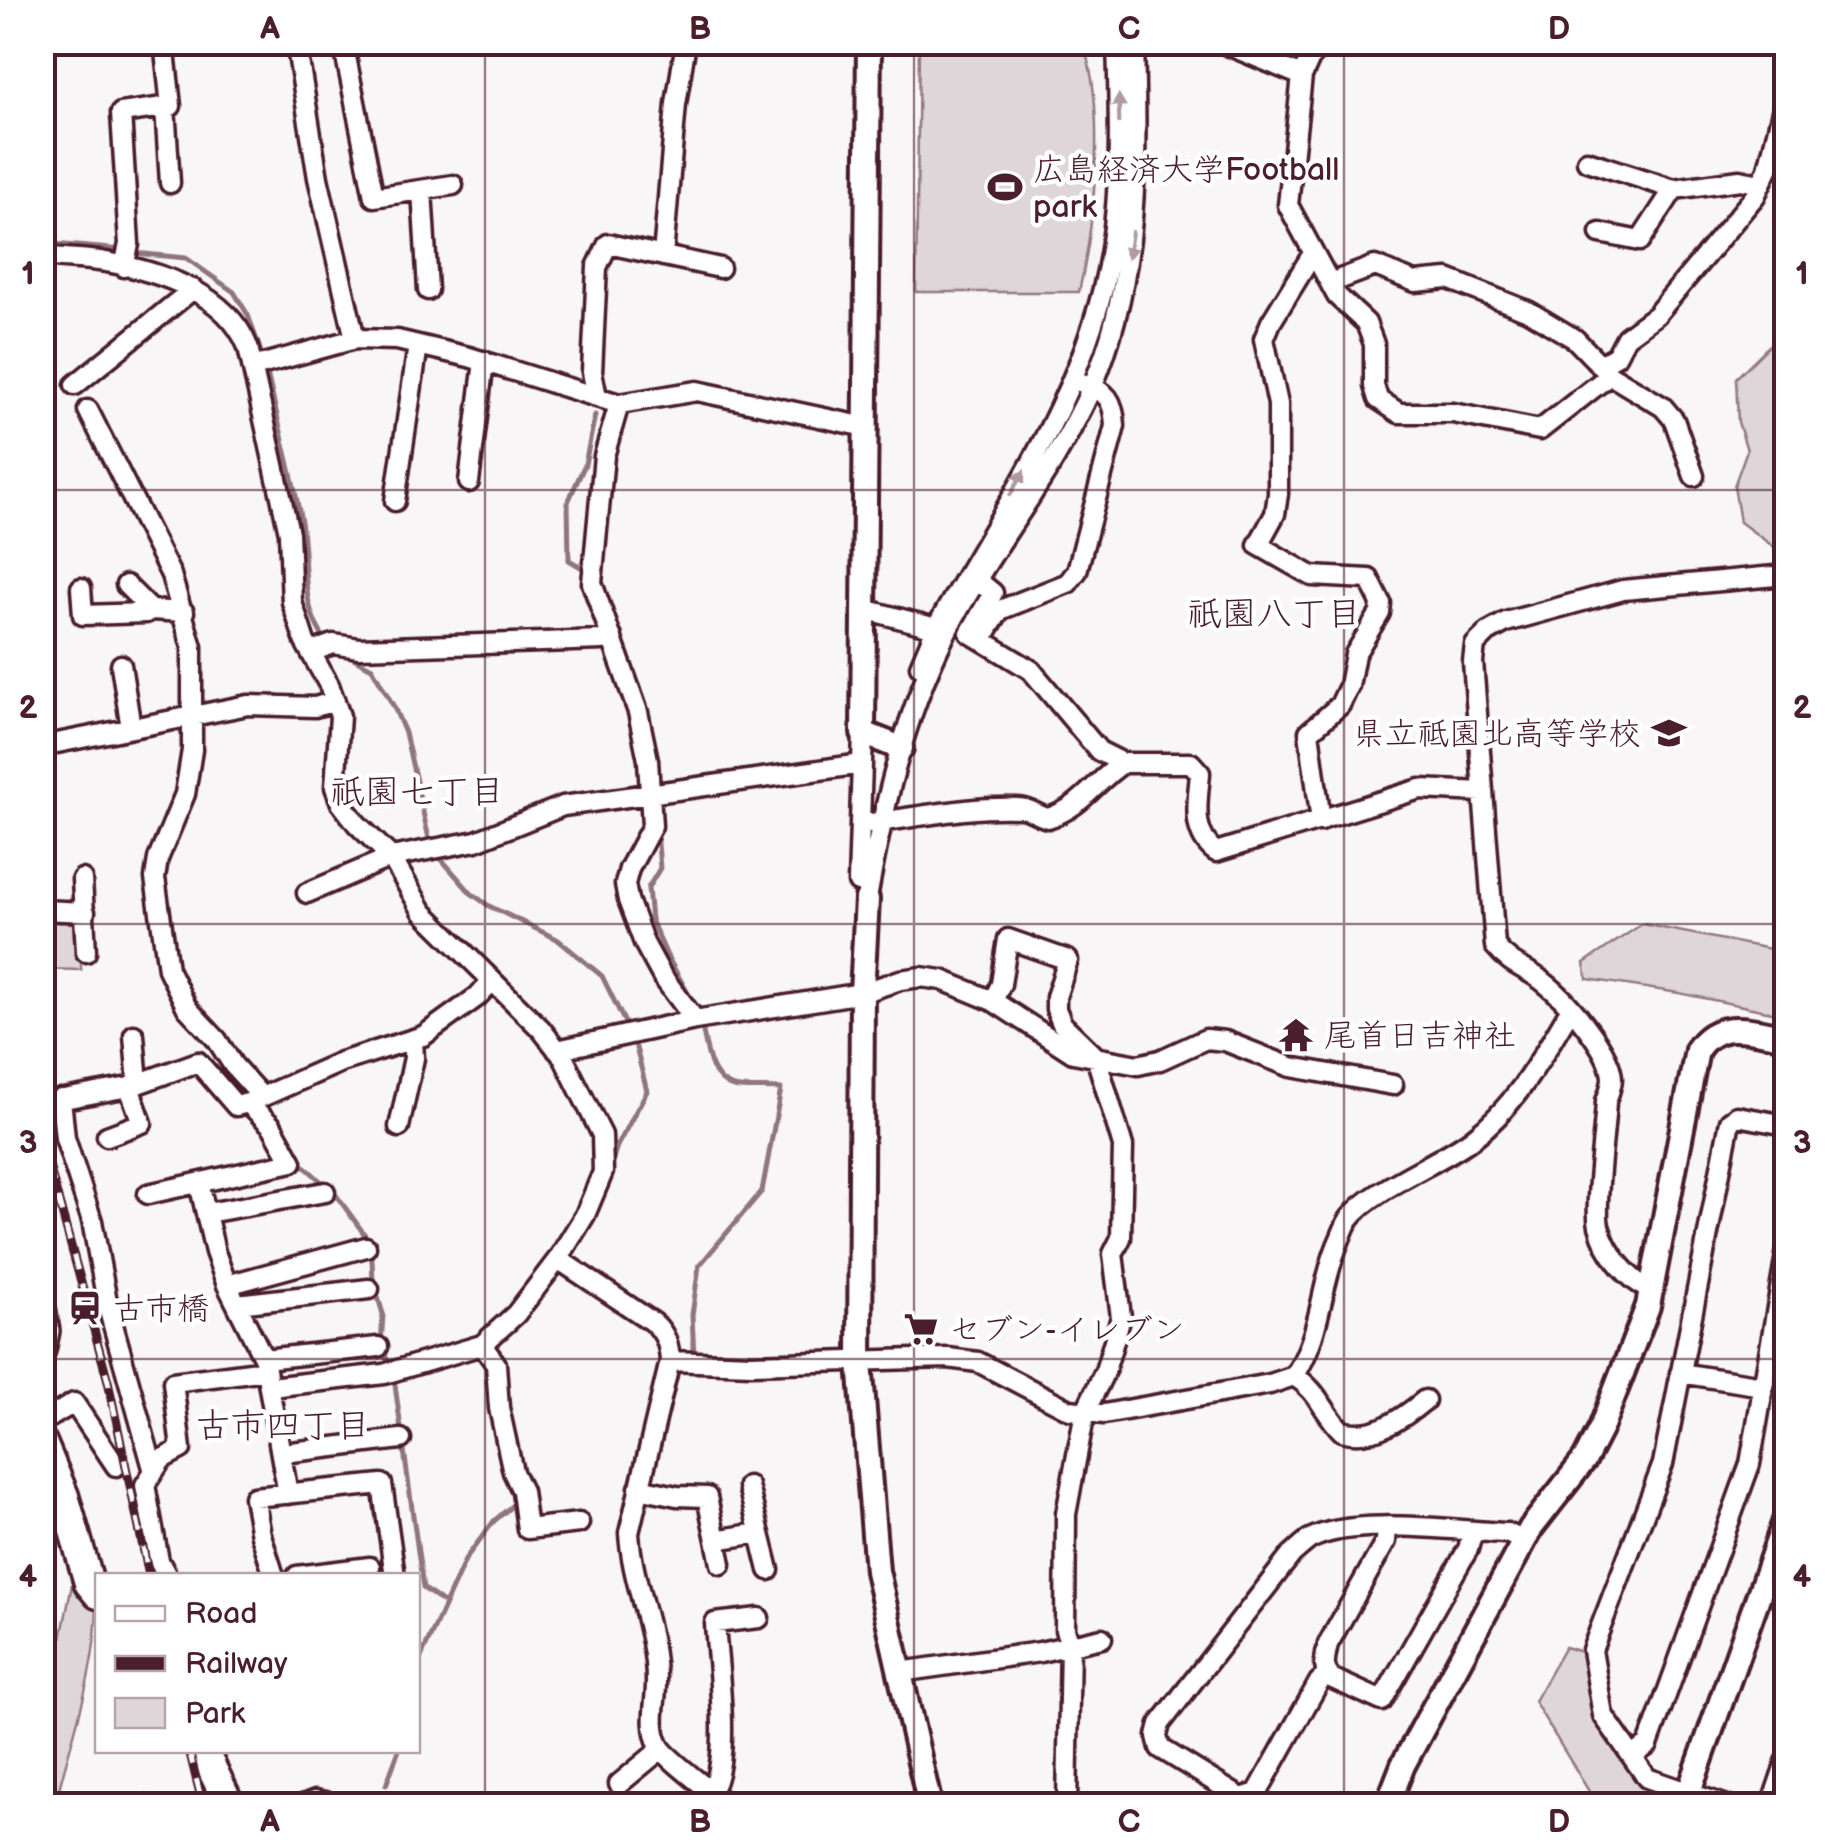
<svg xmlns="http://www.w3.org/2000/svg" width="1829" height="1848" viewBox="0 0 1829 1848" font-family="'Balsamiq Sans','Klee One',sans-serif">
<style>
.green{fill:#ded6d9;stroke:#947a82;stroke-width:2.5}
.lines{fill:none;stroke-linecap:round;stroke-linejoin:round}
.stream{stroke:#8f747b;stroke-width:5}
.minor-casing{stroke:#4a1f2b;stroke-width:25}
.tertiary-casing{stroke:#4a1f2b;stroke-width:30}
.secondary-casing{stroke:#4a1f2b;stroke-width:32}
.primary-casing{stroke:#4a1f2b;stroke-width:35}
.minor{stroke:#fff;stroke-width:18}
.tertiary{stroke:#fff;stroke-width:22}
.secondary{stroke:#fff;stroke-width:25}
.primary{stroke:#fff;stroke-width:28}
.rail-casing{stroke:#4a1f2b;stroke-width:9}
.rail{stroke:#fff;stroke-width:5;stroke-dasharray:15;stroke-linecap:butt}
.oneway{fill:#ae9aa0}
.grid{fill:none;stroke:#4a1f2b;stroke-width:2.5;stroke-opacity:0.55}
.labels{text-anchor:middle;stroke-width:9;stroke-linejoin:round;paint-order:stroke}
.poi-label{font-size:32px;fill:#4a1f2b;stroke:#fff;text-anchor:start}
.neighbourhood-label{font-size:35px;fill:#4a1f2b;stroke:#fff}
.neatline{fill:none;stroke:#4a1f2b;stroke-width:4}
.grid-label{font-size:32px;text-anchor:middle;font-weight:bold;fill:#4a1f2b}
</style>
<rect width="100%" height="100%" fill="#f8f6f7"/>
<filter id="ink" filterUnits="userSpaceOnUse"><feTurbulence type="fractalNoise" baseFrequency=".01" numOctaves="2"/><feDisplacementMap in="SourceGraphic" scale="20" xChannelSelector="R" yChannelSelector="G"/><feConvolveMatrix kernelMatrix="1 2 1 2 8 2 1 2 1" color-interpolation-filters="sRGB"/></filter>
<g filter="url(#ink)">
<path class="green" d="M919,43c32,-1 64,-2 96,0 25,1 47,9 71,10 19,62 8,175 -7,239h-163z
M1786,329v221l-12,-3 -34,-25 -6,-36 13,-36 -9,-28 -2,-44z
M43,916l38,1v53l-38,-1z
M1642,924l144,28v63l-107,-22 -92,-14 -3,-16z
M73,1580l24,22c0,69 -26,136 -42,203l-12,1v-79z
M1565,1647l26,8 10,59 42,68 23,19 -2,4h-98l27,-7 -59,-97z"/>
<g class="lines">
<path class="stream" d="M42,187l4,1 8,56 69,6
M134,253l52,5 48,34 14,23 15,43
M266,368c11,52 26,102 35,154 7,43 -2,84 26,120
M586,570l-17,-10 -1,-58 17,-38 10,-49
M344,653l28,15 22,39 11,26 25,110
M657,832l3,36 -12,20 3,32 16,36 31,55
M436,853l35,40 18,13 68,33 45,37 26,53
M161,973l13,26
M302,1164l34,31 29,40 7,25 1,21 10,33 -2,31 9,22
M611,1165l6,-19 30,-55 -13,-51
M694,1357l-2,-42 7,-49 63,-75 19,-102c-14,-1 -28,0 -41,-1 -32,-2 -34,-44 -39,-67
M394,1378l29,210 22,16
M418,1664l48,-106 28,-37 21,-18 -10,-30
M386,1785l13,-35"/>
<g class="minor-casing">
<path id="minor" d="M296,42l22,136 37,161
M343,42l31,155 79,-12
M1220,42l82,34
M1325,42l-14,14 -9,20 -14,129 49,91 29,27 8,21v42l4,13 21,14h54l87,17 70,-55
M1734,42h8
M165,107l5,76
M1587,161l87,28 66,-9 21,4
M422,190l6,100
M1600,233l40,8 34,-52
M1312,255l-41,67 -7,17 14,65v90l-3,20 -17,31 54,31 57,3 12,24 -1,10 -25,41 -6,32 -9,19 -31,27 12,89
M42,256c21,3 43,2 64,6 52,9 121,31 142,85l41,186 3,69 13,40 24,43 11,31 -5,71 6,16 16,21 34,33 32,55 118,117 22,28 39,78 1,37 -18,43 -27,44 -42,55 -34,31 -98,29 -114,13
M663,256l13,-152 10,-62
M124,267l5,-23 -8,-131 50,-7 -7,-64
M1330,283l45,-17 40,16 33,-3 80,32 47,28 35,36 53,32 11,13 20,56
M1600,365l16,-9 10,-19 30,-22 99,-119 13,-27 18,-74
M253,367l102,-28 42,1 72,17 150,47 78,-13 169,36
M75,385l118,-96
M597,397l-5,-25 5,-105 11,-23 112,24
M619,404l-15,52 -12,127 46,129 10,48 4,66 -23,43 -4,15 3,16 16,43 18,33 33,44
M88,410l83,165 21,72v103l-7,44 -27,65 -3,19 13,91 19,39 30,32 16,25 29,32
M469,482l15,-121
M395,501l23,-156
M977,580l16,13 -23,40 61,37 68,81 24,12h68l9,10c-2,28 -10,60 16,79l204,-63 62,3
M126,585l25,25
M81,588l2,27 63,-2 5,-3 33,2
M864,609l72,19
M982,639l18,-29 68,-27 9,-12 38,-145c-1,-26 -8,-35 -33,-43
M311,652l22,-8 26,4 244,-8 9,-3
M121,665l10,63
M920,666l16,-38c67,-119 154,-242 175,-379 11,-69 8,-138 6,-207
M42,746l206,-41 67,2 20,-6
M862,824c53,-6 103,-18 157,-16 11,0 19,8 29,10 35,-11 46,-36 75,-55
M82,879l4,73
M858,882l5,-149
M307,893l84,-36 85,-16 87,-35 299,-42
M867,899c17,-97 40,-196 88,-283 43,-77 101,-147 137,-229 48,-110 45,-227 42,-345
M42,910l43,2
M993,1001l8,-17 7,-45 60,21 -12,37v12l6,15 34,33 27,89 -2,92 -8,16 8,63 -16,54 -20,41 -19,102 -1,116 5,13 -3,163
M134,1035l4,49
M557,1050l138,-30 167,-27 38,-13 21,-3 21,3 51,21 80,52 65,12 22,-5 46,-21 19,2 66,26 102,18
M61,1099l4,39 27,83 16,86 45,161
M42,1103l87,-16 69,-25 38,44 12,-3
M399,1127l15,-69 -1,-17
M107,1136l35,-13 -13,-36
M199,1183l16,69 12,33 37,74 24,135
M148,1194l144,-32 -20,-36 -24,-23 93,-41 82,-26 54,-39 14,-15
M207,1213l118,-21
M558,1259l96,64c12,11 15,22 16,38l-41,172c3,52 28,99 27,151 0,22 -7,40 3,61 5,12 56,49 69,61
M227,1285l139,-38
M1652,1291c-24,-11 -46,-38 -53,-65 -5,-22 6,-98 7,-125 3,-8 6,-15 6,-23 -1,-27 -46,-79 -67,-95 -18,-15 -33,-16 -50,-37l-22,-284 2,-17 13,-13 18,-10 117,-32 163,-15
M237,1304l132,-15
M482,1345l14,19 3,44 14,64 9,19 5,38 52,-6
M264,1359l114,-12
M670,1361l82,3 196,-6 30,4 92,48 34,4 166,-30 24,-8c28,-41 26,-93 46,-137 3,-7 6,-16 10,-21 22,-29 92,-56 123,-80 43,-32 70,-83 97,-128
M1680,1373l83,13
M1294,1376c24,14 29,36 48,55 31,9 60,-12 83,-31
M42,1422l32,-19 42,63
M283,1453l118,-14
M748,1486l21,84
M639,1488l38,8 30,1 14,67
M1387,1528l-1,13 -58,103c-3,14 -7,26 5,35l49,22 86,-152 5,-18
M716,1540l42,-7
M167,1576l-8,-15 -14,-76 17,-26 19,-10 -8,-67 93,-12
M274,1576l-13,-41 -7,-38 128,-13 13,92
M297,1576l73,-9
M900,1672l140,-20 62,-14
M1327,1675l-8,7 -62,111 -16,5 -81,-50 -3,-12 3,-12 132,-170c6,-5 12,-11 18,-15 43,-23 146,-8 197,-6l17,8
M1633,1756l15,-11 102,-281 36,-209
M619,1784l41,-34
M711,1791c21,-32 6,-127 4,-168l44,-5
M141,1806h4
M300,1806l15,-6 30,6
M1727,1806l-80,-28 -44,-63 -11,-65 71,-186 67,-343 7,-5 49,9
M1771,1806l15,-44"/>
</g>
<g class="tertiary-casing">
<path id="tertiary" d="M869,42l-6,691 38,15
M867,899l-5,94 -2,369 17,209 53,235
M1689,1792l97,-274
M1387,1806l16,-41 128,-237 54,-69 16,-31 47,-122 49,-256c21,-33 56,-19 89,-13"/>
</g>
<g class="secondary-casing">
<path id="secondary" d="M42,1309l4,22 -4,19"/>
</g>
<g class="primary-casing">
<path id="primary" d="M42,1443l22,53 25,87 9,11
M203,1750l27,56"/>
</g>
<use href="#minor" class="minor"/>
<use href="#tertiary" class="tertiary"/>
<use href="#secondary" class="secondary"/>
<use href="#primary" class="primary"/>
<g class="rail-casing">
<path id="rail" d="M42,1140l66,241 41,195
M189,1750l14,56"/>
</g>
<use href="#rail" class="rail"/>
</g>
<defs><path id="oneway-solid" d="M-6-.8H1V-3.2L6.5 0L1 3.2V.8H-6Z" transform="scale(2.5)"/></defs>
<g class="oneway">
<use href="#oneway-solid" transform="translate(1119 109) rotate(-91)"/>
<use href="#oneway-solid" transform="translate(1130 245) rotate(99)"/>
<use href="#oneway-solid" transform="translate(1017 483) rotate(-61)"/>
</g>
</g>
<path class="grid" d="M485,42v1764M914,42v1764M1344,42v1764M42,490h1744M42,924h1744M42,1359h1744"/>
<defs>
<g id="stadium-bare" transform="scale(2.7)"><path d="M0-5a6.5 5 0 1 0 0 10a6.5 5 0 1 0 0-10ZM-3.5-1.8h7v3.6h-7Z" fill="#4a1f2b" stroke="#fff" stroke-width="2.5" paint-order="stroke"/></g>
<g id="school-bare" transform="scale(2.7)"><path d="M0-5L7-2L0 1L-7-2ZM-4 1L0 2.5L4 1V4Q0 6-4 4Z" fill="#4a1f2b" stroke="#fff" stroke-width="2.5" paint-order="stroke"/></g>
<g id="temple-bare" transform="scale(2.7)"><path d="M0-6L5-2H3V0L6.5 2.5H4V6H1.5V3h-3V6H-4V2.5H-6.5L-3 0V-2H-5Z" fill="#4a1f2b" stroke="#fff" stroke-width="2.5" paint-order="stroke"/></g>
<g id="station-bare" transform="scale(2.7)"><path d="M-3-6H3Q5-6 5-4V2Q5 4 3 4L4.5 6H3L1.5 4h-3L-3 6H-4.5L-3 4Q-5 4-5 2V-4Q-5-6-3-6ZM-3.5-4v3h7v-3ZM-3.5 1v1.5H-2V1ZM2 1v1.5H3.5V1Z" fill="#4a1f2b" stroke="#fff" stroke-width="2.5" paint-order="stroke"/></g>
<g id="supermarket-bare" transform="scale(2.7)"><path d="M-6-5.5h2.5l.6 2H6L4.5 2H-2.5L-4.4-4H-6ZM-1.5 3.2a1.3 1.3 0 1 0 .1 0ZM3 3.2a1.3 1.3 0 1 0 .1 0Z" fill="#4a1f2b" stroke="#fff" stroke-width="2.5" paint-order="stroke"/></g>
</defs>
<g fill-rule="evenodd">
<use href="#stadium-bare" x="1005" y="187"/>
<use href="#school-bare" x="1669" y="733"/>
<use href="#temple-bare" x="1296" y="1035"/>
<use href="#station-bare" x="85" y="1308"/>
<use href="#supermarket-bare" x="921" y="1329"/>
</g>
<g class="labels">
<g class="poi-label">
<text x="1033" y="180">広島経済大学Football<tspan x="1033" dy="37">park</tspan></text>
<text x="1641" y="744" text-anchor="end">県立祗園北高等学校</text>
<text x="1324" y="1046">尾首日吉神社</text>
<text x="113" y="1319">古市橋</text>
<text x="949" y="1340">セブン-イレブン</text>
</g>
<g class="neighbourhood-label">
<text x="1274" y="625">祇園八丁目</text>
<text x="417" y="803">祇園七丁目</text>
<text x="283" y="1437">古市四丁目</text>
</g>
</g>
<rect width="1829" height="1848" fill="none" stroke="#fff" stroke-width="110"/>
<rect x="95" y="1573" width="325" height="180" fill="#ffffff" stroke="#b7a5aa" stroke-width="2.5"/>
<rect x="115" y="1606" width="50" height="15" fill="#ffffff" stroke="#b7a5aa" stroke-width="2.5"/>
<text x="185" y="1623" font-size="30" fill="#4a1f2b">Road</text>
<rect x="115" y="1656" width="50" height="15" fill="#4a1f2b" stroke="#b7a5aa" stroke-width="2.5"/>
<text x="185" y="1673" font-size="30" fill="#4a1f2b">Railway</text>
<rect x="115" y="1698" width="50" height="30" fill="#ded6d9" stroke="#b7a5aa" stroke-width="2.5"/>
<text x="185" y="1723" font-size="30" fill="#4a1f2b">Park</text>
<rect x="55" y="55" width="1719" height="1738" class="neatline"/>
<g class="grid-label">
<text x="270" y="39">A</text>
<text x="700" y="39">B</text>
<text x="1129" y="39">C</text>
<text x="1559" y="39">D</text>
<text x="28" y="284">1</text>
<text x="1802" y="284">1</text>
<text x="28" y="718">2</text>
<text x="1802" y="718">2</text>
<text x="28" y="1153">3</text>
<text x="1802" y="1153">3</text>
<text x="28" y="1587">4</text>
<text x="1802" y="1587">4</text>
<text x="270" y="1832">A</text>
<text x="700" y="1832">B</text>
<text x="1129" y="1832">C</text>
<text x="1559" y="1832">D</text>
</g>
</svg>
